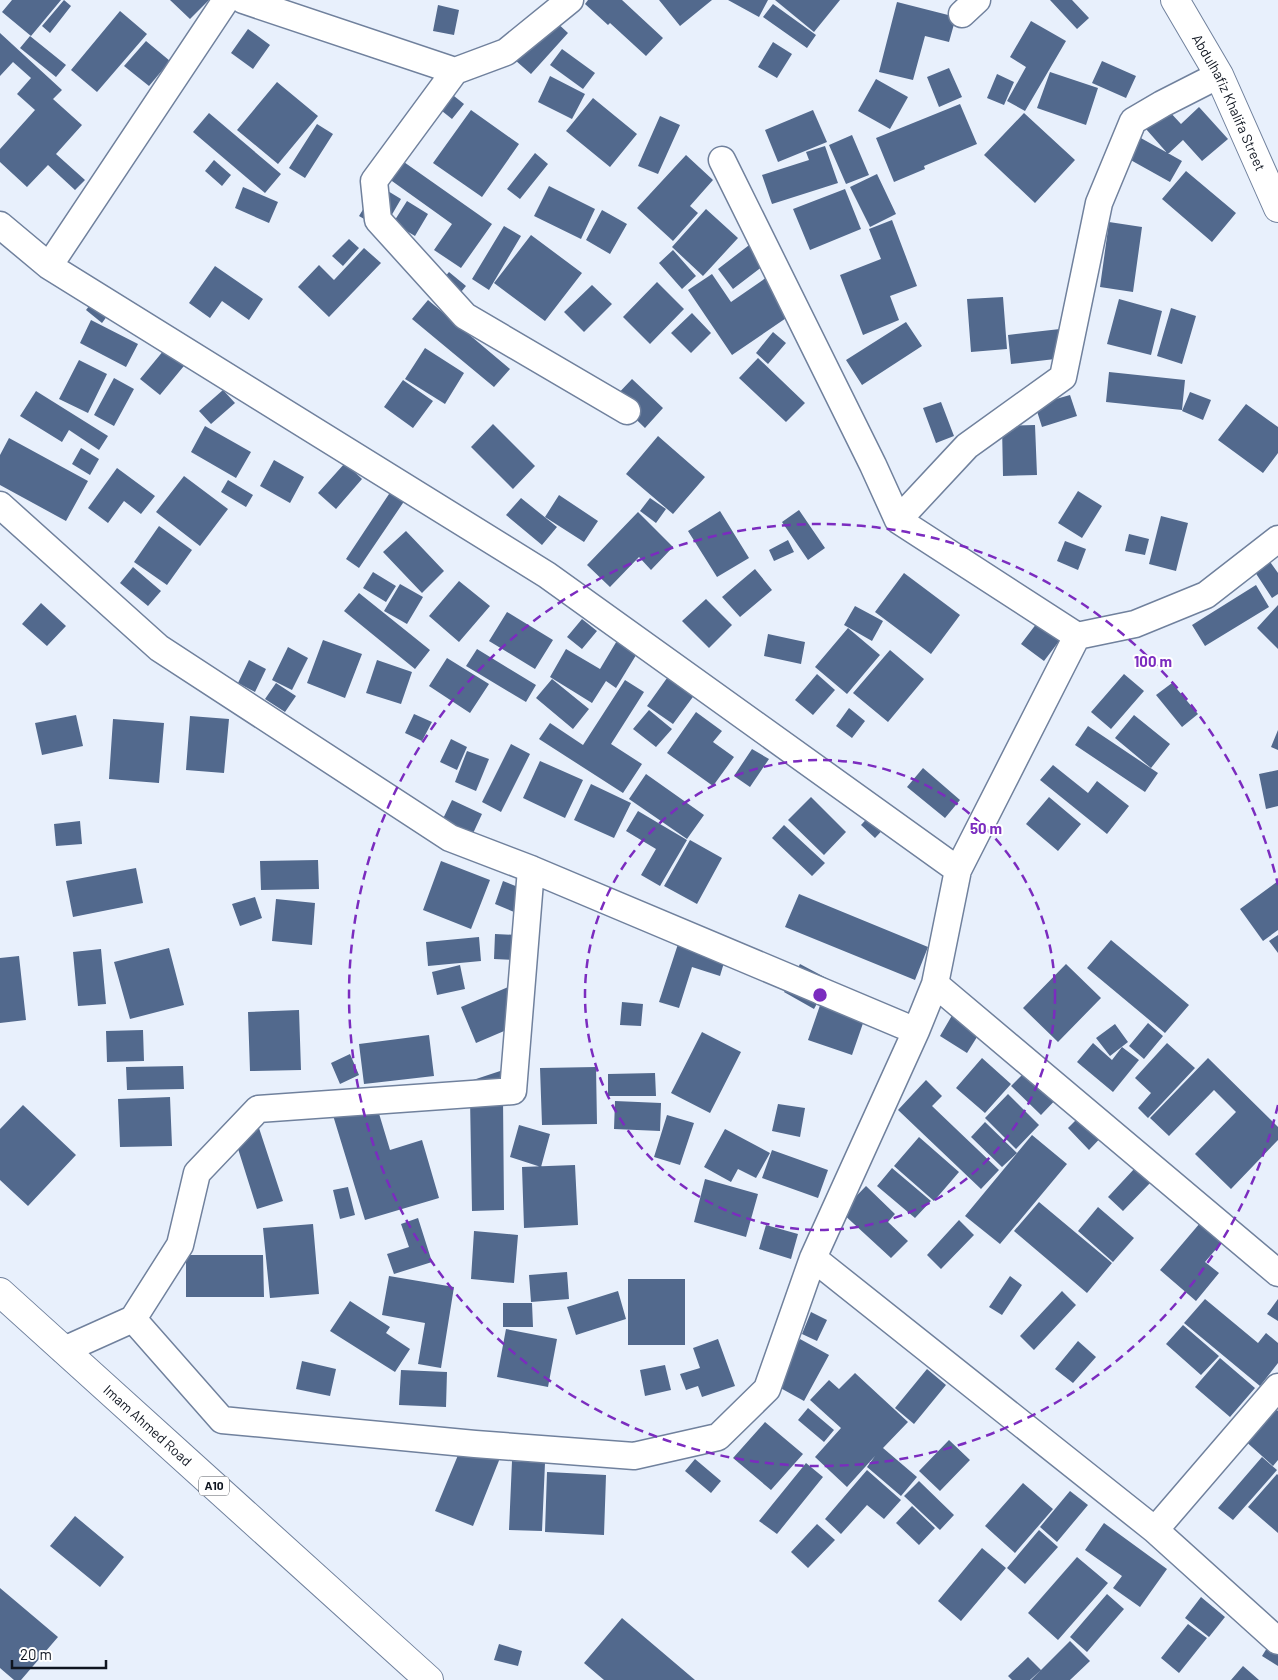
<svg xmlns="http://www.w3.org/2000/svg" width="1278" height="1680" viewBox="0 0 1278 1680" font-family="Barlow,sans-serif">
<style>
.building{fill:#52698d}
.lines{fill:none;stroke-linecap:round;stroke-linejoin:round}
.street-casing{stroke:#70819d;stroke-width:29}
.secondary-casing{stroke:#70819d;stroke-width:30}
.highway-casing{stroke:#70819d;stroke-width:30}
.street{stroke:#fff;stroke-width:26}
.secondary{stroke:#fff;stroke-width:28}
.highway{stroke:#fff;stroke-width:28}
.ring{fill:none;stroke:#7b2cbf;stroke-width:2.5;stroke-dasharray:9 6}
.labels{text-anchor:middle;stroke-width:4;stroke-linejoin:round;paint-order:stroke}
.shield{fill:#fff;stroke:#575b63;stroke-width:1}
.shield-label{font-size:12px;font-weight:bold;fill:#0f1520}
.street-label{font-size:14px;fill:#0f1520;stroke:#fff}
.centre{fill:#7b2cbf;stroke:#fff;stroke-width:2.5}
.ring-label{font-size:15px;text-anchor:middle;font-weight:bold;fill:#7b2cbf;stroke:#fff;stroke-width:4;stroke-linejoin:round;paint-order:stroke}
</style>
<rect width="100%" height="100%" fill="#e8f0fc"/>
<path class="building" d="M12,0h49l-30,36 -29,-24z
M64,0l7,6 -21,27 -8,-7z
M170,0h39l-19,19z
M588,0h34l41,38 -17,18 -36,-33 -2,2 -23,-21z
M659,0h53l-32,26z
M728,0h40l-9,17z
M775,0h65l-26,32z
M1050,0h22l17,18 -12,11z
M897,2l59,15 -7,25 -24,-6 -12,44 -34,-8z
M773,4l43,31 -9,13 -44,-31z
M438,5l21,5 -5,25 -21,-4z
M120,11l27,23 -50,58 -26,-22z
M553,19l15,14 -37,41 -16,-14z
M1031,21l35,20 -41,70 -18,-10 19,-34 -16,-10z
M248,29l22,16 -17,24 -22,-16z
M0,33l62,57 -9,9 29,26 -26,29 29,26 -10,10 -27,-25 -21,22 -27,-25v-13l35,-39 -18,-16 14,-16 -18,-16 -13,14z
M30,36l36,29 -10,12 -36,-29z
M146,41l24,20 -21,25 -25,-20z
M773,42l19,12 -15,24 -19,-11z
M562,49l33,24 -12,16 -33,-24z
M1102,61l34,15 -10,22 -34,-15z
M949,68l13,29 -23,10 -12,-30z
M1050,72l48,16 -12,37 -49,-17z
M997,74l17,8 -10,23 -17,-7z
M550,76l35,18 -13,25 -34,-17z
M876,79l32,18 -18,32 -32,-18z
M277,82l41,34 -40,48 -41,-34z
M439,84l25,20 -12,15 -25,-20z
M593,98l44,36 -27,33 -44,-36z
M960,104l17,40 -53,22 1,3 -31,13 -18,-44z
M1199,107l29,32 -26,22 -19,-21 -15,14 -22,-25 22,-19 13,14z
M471,110l48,34 -37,53 -49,-34z
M813,110l14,32 -49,20 -13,-32z
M209,113l72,61 -16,19 -72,-61z
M1024,113l51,47 -40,43 -51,-48z
M660,116l20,9 -22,49 -20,-8z
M317,124l16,10 -28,44 -16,-10z
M852,135l17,40 -23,9 -17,-39z
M1139,137l43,24 -12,21 -43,-24z
M825,146l13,37 -66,21 -10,-29 47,-15 -3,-8z
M384,148l108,76 -31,44 -27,-18 18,-26 -81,-58z
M535,153l13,11 -28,35 -13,-10z
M686,155l27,25 -23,26 8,7 -25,28 -36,-33z
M214,160l17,15 -9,11 -17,-15z
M1186,171l50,42 -24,29 -50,-43z
M877,174l19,40 -26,13 -20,-40z
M378,185l23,14 -18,31 -24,-14z
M549,186l46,23 -14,30 -47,-23z
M243,187l35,15 -9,21 -34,-15z
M845,189l16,40 -51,21 -17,-41z
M407,201l21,13 -13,22 -22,-13z
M706,209l32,29 -35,38 -31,-29z
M602,210l25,14 -17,30 -24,-14z
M892,220l25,66 -27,10 9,24 -36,15 -23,-60 41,-16 -12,-30z
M1109,222l33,5 -9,65 -33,-5z
M504,226l17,10 -32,54 -17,-11z
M531,235l51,38 -37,48 -51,-38z
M349,239l10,9 -16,18 -11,-10z
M757,239l15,20 -39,30 -15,-20z
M364,248l17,15 -52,54 -31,-30 21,-22 15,15z
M673,250l23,26 -14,13 -23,-26z
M215,266l48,33 -14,21 -27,-19 -12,17 -21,-15z
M449,272l17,14 -10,12 -17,-14z
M712,274l19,28 39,-27 25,37 -63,43 -44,-65z
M657,282l27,27 -34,35 -27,-27z
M592,285l20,19 -28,28 -20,-20z
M100,292l16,12 -14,19 -16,-13z
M1003,297l4,52 -36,3 -4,-53z
M1119,299l43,12 -11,44 -44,-11z
M428,300l82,69 -16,18 -82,-68z
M1171,308l25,8 -14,48 -25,-8z
M692,313l19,20 -20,20 -20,-20z
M91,320l47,24 -12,23 -46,-24z
M906,322l16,24 -60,39 -16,-25z
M1060,329l4,29 -53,6 -3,-29z
M773,332l13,11 -18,21 -12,-11z
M169,344l19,17 -28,34 -20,-16z
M425,348l39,25 -19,31 -40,-25z
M758,358l47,45 -19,19 -47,-44z
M79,360l28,14 -19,39 -29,-14z
M1109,372l76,8 -3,30 -76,-8z
M114,378l20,11 -20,37 -20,-11z
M632,379l31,29 -18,20 -31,-30z
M403,380l30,21 -20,27 -29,-21z
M223,390l12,13 -24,21 -12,-13z
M36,391l72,45 -9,14 -30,-20 -7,12 -42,-26z
M1190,392l21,8 -8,20 -21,-9z
M1070,395l7,21 -35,11 -7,-22z
M941,402l13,34 -18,7 -13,-35z
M1246,404l32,23v26l-15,20 -45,-33z
M493,424l42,42 -22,23 -42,-42z
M1035,425l2,50 -34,1 -1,-50z
M205,426l46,26 -15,26 -45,-26z
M658,436l47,41 -32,37 -47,-40z
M9,438l79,43 -22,40 -66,-36v-30z
M81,448l18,11 -9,16 -18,-11z
M274,460l30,17 -14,26 -30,-17z
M345,463l17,16 -26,30 -18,-16z
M117,468l38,28 -14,18 -17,-13 -16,22 -20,-15z
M184,476l44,33 -28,37 -44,-34z
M228,480l25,15 -7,12 -25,-15z
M391,491l14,9 -46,68 -13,-9z
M1078,491l24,15 -20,32 -24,-15z
M559,495l39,26 -14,21 -39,-25z
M521,498l36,29 -15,18 -36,-30z
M650,498l16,11 -10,14 -16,-12z
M799,510l26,38 -17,12 -26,-38z
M720,511l29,47 -32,19 -29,-46z
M638,512l35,35 -22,23 -12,-13 -29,30 -23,-22z
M1161,516l27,7 -12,48 -27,-7z
M159,526l33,24 -25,35 -33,-23z
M406,531l38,40 -22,22 -39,-41z
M1129,534l20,5 -4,16 -20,-4z
M788,540l6,12 -20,9 -5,-11z
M1065,541l21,8 -8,21 -21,-9z
M1268,559l10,14v21l-6,4 -19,-29z
M133,567l28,24 -13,15 -28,-23z
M755,569l17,21 -32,27 -18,-20z
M373,572l23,14 -10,16 -23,-14z
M904,573l56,42 -29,39 -56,-42z
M459,581l31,25 -31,36 -30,-26z
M400,584l23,13 -16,27 -23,-13z
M1256,585l13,22 -64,39 -13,-21z
M359,593l71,57 -15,19 -71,-58z
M706,599l26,26 -23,23 -27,-27z
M41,603l25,23 -19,20 -25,-22z
M1278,605v44l-21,-21z
M855,606l28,15 -11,20 -28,-16z
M507,612l46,28 -18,29 -46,-28z
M582,619l15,12 -15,18 -15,-12z
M1040,619l23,17 -19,25 -23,-17z
M848,628l32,27 -33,39 -32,-27z
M621,634l20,13 -25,41 -10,-7 -14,22 -42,-26 16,-28 34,20z
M768,634l37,8 -4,22 -37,-8z
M323,640l39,14 -17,44 -38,-15z
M288,647l20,11 -16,32 -20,-10z
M477,649l59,36 -10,17 -60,-36z
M890,650l34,29 -36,43 -35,-29z
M447,658l42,26 -19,29 -41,-27z
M249,660l17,9 -11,23 -17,-9z
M377,660l35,12 -11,32 -35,-11z
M672,671l26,19 -25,34 -26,-18z
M817,674l18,16 -22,25 -18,-15z
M1124,674l20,17 -33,38 -20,-17z
M552,679l37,30 -16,20 -37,-31z
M625,680l19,12 -33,52 31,20 -19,29 -84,-54 11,-16 33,22z
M276,683l20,13 -11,16 -20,-13z
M1172,683l26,31 -16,13 -26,-32z
M849,708l16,13 -13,17 -16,-12z
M649,710l23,19 -16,18 -23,-18z
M696,712l26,19 -9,11 21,15 -21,29 -46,-33z
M414,714l18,8 -10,19 -17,-8z
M76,715l7,31 -41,9 -7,-32z
M1134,715l36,29 -19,24 -36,-30z
M190,716l39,3 -5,54 -38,-3z
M113,719l51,4 -5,60 -50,-4z
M1088,726l70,47 -13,19 -70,-47z
M1278,730v20l-7,-3z
M451,739l16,8 -10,23 -17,-8z
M511,744l19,10 -29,58 -19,-10z
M752,749l17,10 -19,28 -16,-11z
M467,751l22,8 -13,32 -21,-9z
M540,761l43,19 -18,38 -42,-20z
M1053,765l35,28 9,-12 32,25 -22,28 -67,-54z
M923,768l37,32 -15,18 -38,-31z
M1278,770v36l-12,3 -7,-35z
M646,774l58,41 -17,24 -58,-40z
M591,784l40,19 -17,35 -40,-18z
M811,797l35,35 -22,23 -36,-35z
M1049,797l32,27 -23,27 -32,-27z
M452,800l30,14 -13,28 -30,-15z
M877,808l14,13 -16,17 -14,-13z
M638,811l49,29 -27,46 -19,-11 15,-26 -30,-18z
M80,821l2,23 -26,2 -2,-22z
M784,825l41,38 -13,13 -40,-38z
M690,840l32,18 -25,46 -33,-18z
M318,860l1,29 -58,1 -1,-29z
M441,861l49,19 -19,49 -48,-19z
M136,868l7,35 -70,14 -7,-36z
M503,881l20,8 -9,23 -19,-8z
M1278,881v49l-15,11 -23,-32z
M799,894l129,53 -13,33 -130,-53z
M255,897l7,21 -22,8 -8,-22z
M276,899l39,4 -3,42 -40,-4z
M495,934l22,1 -1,25 -22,-1z
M1278,935v18l-9,-12z
M479,937l2,24 -53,5 -2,-24z
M1111,940l78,65 -24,28 -78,-65z
M679,941l47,15 -6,20 -28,-9 -13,41 -20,-6z
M169,948l15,57 -54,14 -16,-57z
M101,949l5,55 -28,2 -5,-54z
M19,956l7,64 -26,3v-65z
M800,964l30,16 -16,29 -30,-17z
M1066,964l35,34 -43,44 -35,-34z
M460,965l5,24 -28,6 -5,-23z
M513,985l15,36 -52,22 -15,-36z
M826,988l44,15 -18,52 -44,-15z
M622,1002l21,2 -2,22 -21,-1z
M299,1010l2,60 -51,1 -2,-59z
M954,1012l28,17 -15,24 -27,-17z
M1148,1023l15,13 -19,23 -15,-13z
M1115,1024l13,18 -18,14 -14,-18z
M143,1030l1,31 -37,1 -1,-31z
M702,1032l39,20 -31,61 -39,-20z
M429,1035l5,41 -70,8 -5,-40z
M1093,1043l19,17 10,-13 17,13 -26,32 -36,-30z
M1167,1043l28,25 -47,50 -10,-10 13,-15 -16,-15z
M350,1054l9,21 -19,9 -9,-21z
M982,1058l29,26 -26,29 -29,-25z
M1208,1058l70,69v13l-47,49 -36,-35 41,-42 -22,-22 -45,46 -19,-18z
M1032,1065l30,28 -21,22 -30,-29z
M183,1066l1,23 -57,1 -1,-23z
M512,1067l4,13 -46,1z
M596,1067l1,57 -55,1 -2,-57z
M655,1073l1,23h-48v-22z
M926,1080l16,16 -10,10 67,64 -18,19 -83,-79z
M371,1087l19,63 32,-10 17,58 -74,22 -37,-121z
M1008,1094l31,31 -23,24 -31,-31z
M170,1097l2,49 -52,1 -2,-48z
M470,1098h33l1,112 -32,1z
M615,1101l46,2 -1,28 -46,-2z
M778,1104l27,4 -5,29 -28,-6z
M23,1105l53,50 -48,51 -28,-26v-51z
M1089,1107l21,21 -21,22 -21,-22z
M667,1115l27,8 -14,42 -26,-8z
M985,1122l32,31 -15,14 -31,-30z
M258,1125l25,76 -26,8 -24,-76z
M519,1125l31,9 -9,33 -31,-10z
M725,1129l45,24 -14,25 -18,-9 -7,13 -27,-15z
M1032,1135l35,29 -67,80 -35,-28z
M919,1137l40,35 -25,29 -40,-35z
M772,1150l56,20 -10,28 -56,-20z
M575,1165l3,60 -54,3 -2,-61z
M892,1168l39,33 -16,17 -38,-32z
M1135,1168l16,14 -28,29 -15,-14z
M705,1179l53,15 -12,43 -52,-15z
M866,1186l29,28 -7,8 20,19 -17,17 -50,-46z
M348,1187l7,28 -15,4 -7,-29z
M1039,1202l73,61 -25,30 -73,-62z
M1098,1207l36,31 -21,24 -35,-31z
M1212,1209l22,19 -29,34 14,11 -23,28 -36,-31z
M418,1218l14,44 -38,12 -7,-20 22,-7 -8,-23z
M959,1220l15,15 -33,34 -14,-14z
M313,1224l6,70 -49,4 -7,-70z
M766,1225l32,9 -7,25 -32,-10z
M474,1231l44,4 -4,48 -43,-4z
M186,1255h77l1,42h-78z
M567,1272l2,27 -38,3 -2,-27z
M389,1276l65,11 -13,81 -23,-4 7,-41 -43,-8z
M1010,1276l12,9 -20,30 -13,-8z
M628,1279h57v66h-57z
M618,1291l8,28 -50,16 -9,-28z
M1062,1291l14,14 -42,45 -14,-14z
M1205,1299l53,44 8,-10 12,10v20l-18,23 -76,-63z
M1278,1299v22l-11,-7z
M350,1301l40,26 -4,6 24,16 -15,23 -65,-41z
M503,1303h29l1,24h-30z
M811,1312l16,8 -10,21 -15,-7z
M1183,1325l36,31 -18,19 -35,-31z
M506,1329l51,10 -9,48 -51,-10z
M718,1339l17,47 -33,11 -4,-11 -12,4 -6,-16 20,-6 -7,-20z
M800,1339l29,16 -25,46 -29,-16z
M1078,1341l18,16 -23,26 -18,-14z
M1220,1358l35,30 -25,29 -35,-30z
M302,1361l34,8 -6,27 -34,-7z
M665,1365l6,25 -26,6 -5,-26z
M927,1369l19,16 -32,39 -19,-16z
M401,1370l46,2 -1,35 -47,-2z
M855,1373l53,49 -25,26 34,29 -16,19 -34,-29 8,-11 -28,31 -32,-30 26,-29 -31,-28 19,-20 10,9z
M1272,1405l6,6v49l-5,6 -31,-28z
M808,1408l26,22 -10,12 -26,-22z
M765,1422l38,32 -32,36 -38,-32z
M949,1440l21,20 -30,31 -21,-20z
M463,1443l37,15 -27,68 -38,-15z
M1262,1457l15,13 -44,50 -15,-12z
M695,1459l26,22 -10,12 -26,-22z
M512,1461l33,2 -3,68 -33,-1z
M806,1463l17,14 -46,57 -18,-13z
M867,1470l34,30 -17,19 -17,-14 -26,29 -16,-15z
M547,1472l59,3 -2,60 -59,-3z
M1277,1474l1,1v58l-30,-26z
M919,1481l35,34 -14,15 -36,-34z
M1023,1483l30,26 -38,44 -30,-27z
M1070,1491l18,14 -31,37 -17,-15z
M912,1506l23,22 -16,17 -23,-22z
M75,1516l49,41 -24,30 -50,-41z
M1104,1523l63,46 -27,38 -27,-19 9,-12 -37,-26z
M817,1524l18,16 -27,28 -17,-16z
M1039,1530l19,17 -33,37 -18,-16z
M982,1548l24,20 -45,53 -23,-20z
M1077,1557l31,26 -50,57 -30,-27z
M0,1588l58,49 -37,43h-7l-14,-12z
M1107,1594l17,15 -37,43 -17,-15z
M1201,1597l24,20 -16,20 -24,-19z
M622,1618l73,62h-91l-20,-17z
M1188,1624l19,14 -28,35 -18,-15z
M1272,1640l6,3v23l-16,-10z
M1070,1641l20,20 -20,19h-39z
M499,1644l23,7 -4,15 -24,-6z
M1028,1657l13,13 -11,10h-18l-4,-4z
M1243,1666l16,14h-28z"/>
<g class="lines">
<g class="street-casing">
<path id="street" d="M243,0l212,71 51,-19 64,-52
M962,14l15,-14
M455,71l-81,110 4,39 87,96 162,95
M722,160l151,305 25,55 179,116
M0,225l49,41 498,309 411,295
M49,266l177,-266
M0,505l159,143 291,190 81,31 385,162
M898,520l69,-74 96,-69 36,-174 34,-82 29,-17 57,-29
M935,984l343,289
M813,1258l342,272 123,111
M133,1319l47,-74 17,-72 61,-64 255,-18 18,-222
M64,1350l69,-31 89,101 253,24 159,12 84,-19 49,-48 46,-131 103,-227 19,-47 23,-114 119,-234 58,-12 71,-29 72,-56
M1155,1530l123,-143"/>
</g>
<g class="secondary-casing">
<g id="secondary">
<path id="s1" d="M1175,0l44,75 59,133"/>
</g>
</g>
<g class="highway-casing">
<g id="highway">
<path id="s2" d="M0,1292l429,388"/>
</g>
</g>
<use href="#street" class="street"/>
<use href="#secondary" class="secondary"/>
<use href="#highway" class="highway"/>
</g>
<g class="ring">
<circle cx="820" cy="995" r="235"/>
<path d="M1278 1105A471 471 0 1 1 1278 885"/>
</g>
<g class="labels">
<rect class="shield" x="199" y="1476.5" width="30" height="19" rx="4"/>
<g class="shield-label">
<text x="214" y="1490">A10</text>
</g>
<g class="street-label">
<text dy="5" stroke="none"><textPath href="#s1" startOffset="116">Abdulhafiz Khalifa Street</textPath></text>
<text dy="5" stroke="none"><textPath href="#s2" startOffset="199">Imam Ahmed Road</textPath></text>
</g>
</g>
<circle cx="820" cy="995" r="8" class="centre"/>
<g class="ring-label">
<text x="1153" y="667">100 m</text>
<text x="986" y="834">50 m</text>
</g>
<path d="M12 1660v8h94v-8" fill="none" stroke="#0f1520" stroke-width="2.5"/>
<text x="20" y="1660" font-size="15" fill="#0f1520" stroke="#ffffff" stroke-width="4" paint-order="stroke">20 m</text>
</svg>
